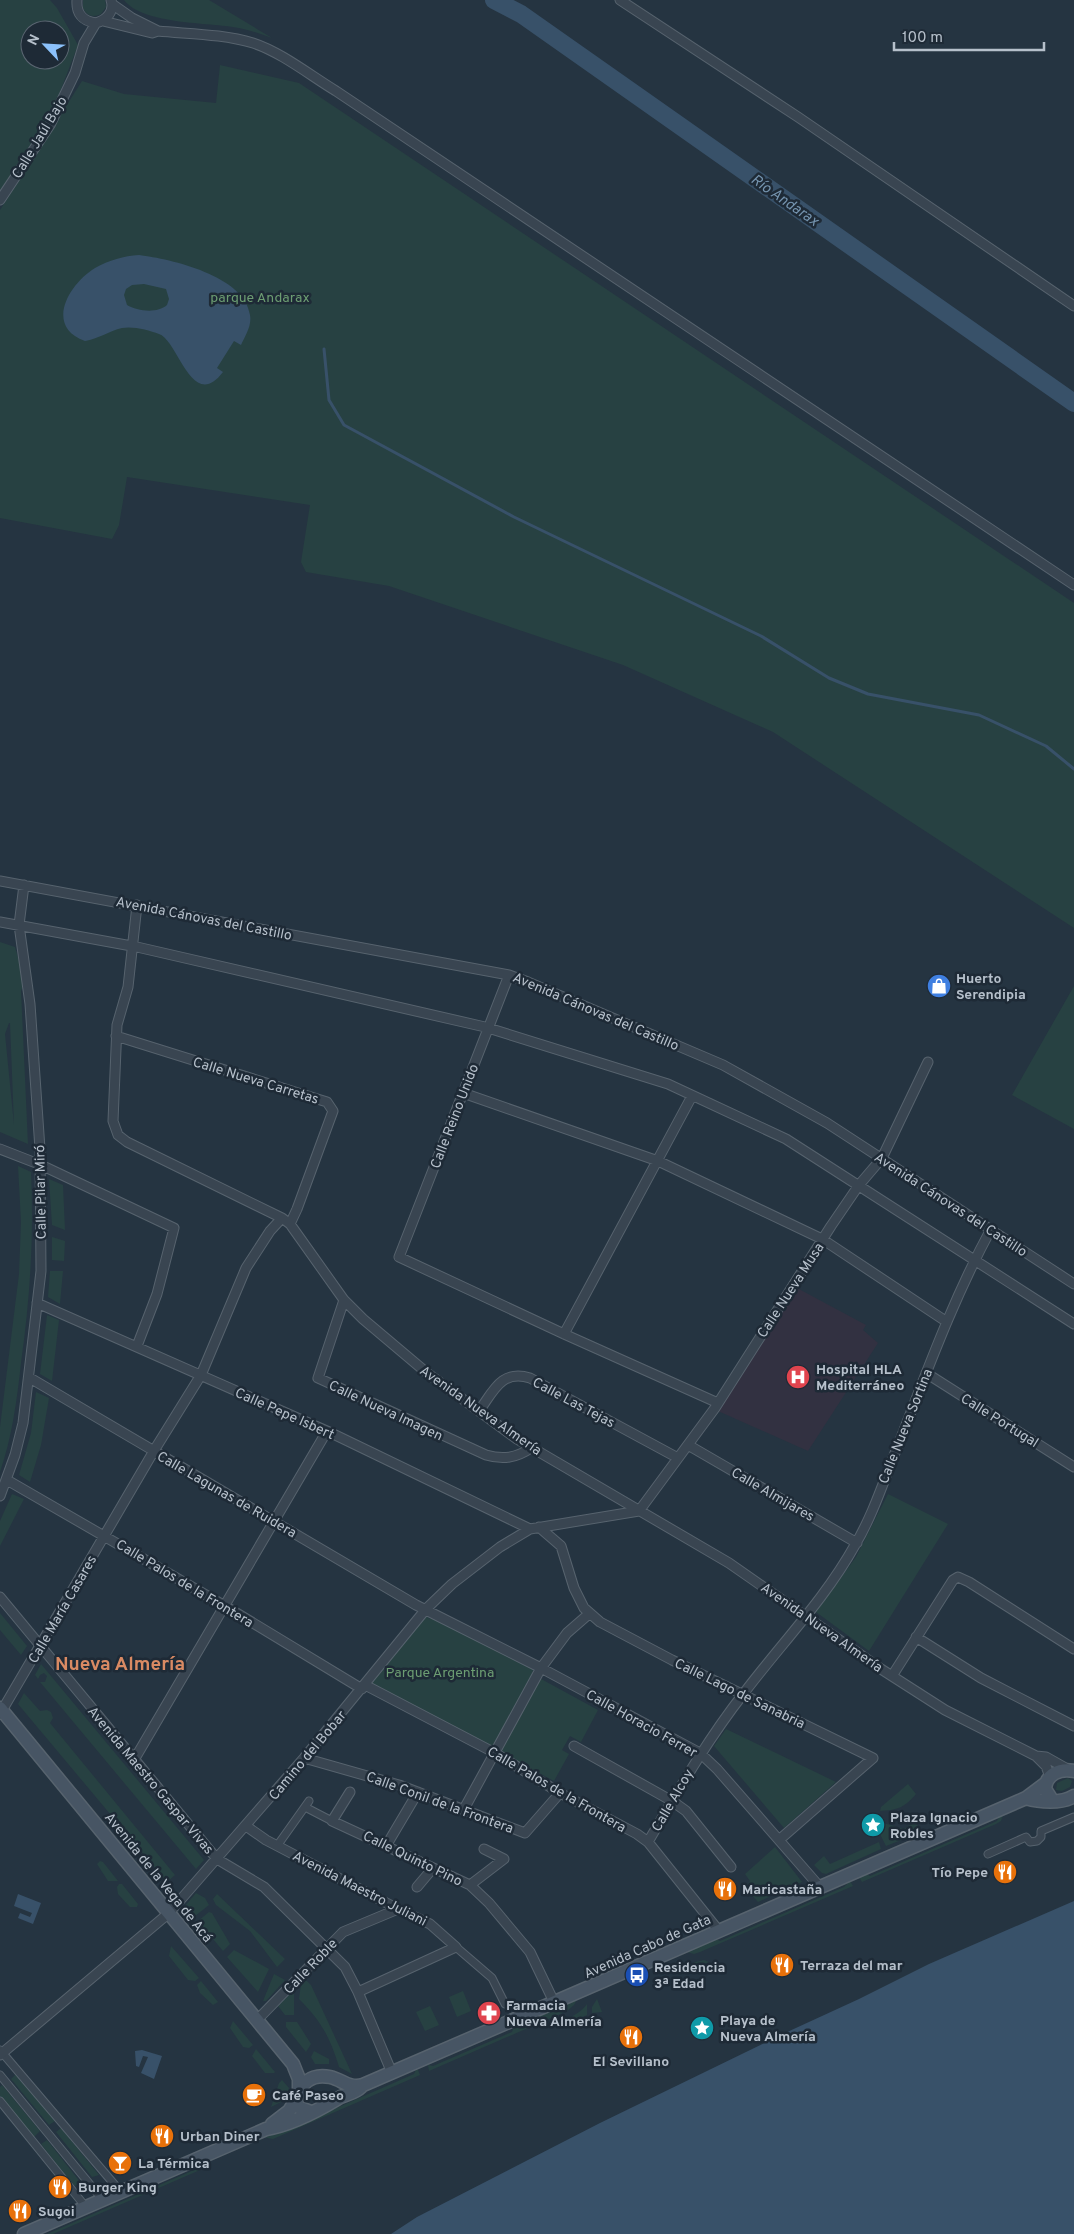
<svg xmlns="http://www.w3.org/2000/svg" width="1074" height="2234" viewBox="0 0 1074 2234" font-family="Overpass,sans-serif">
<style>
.medical{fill:#323141}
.green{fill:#274142;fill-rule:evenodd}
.water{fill:#385169;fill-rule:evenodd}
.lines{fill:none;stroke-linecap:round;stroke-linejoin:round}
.stream{stroke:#385169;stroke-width:3}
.river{stroke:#385169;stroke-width:18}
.pedestrian-casing{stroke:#57636e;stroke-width:9}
.minor-casing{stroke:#57636e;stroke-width:11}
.secondary-casing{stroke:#57636e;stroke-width:15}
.pedestrian{stroke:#394551;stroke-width:7}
.minor{stroke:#394551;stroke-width:9}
.secondary{stroke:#475564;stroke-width:12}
.labels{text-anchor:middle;stroke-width:5;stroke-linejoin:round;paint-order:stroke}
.street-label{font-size:14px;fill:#b6c0cb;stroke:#1e2a36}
.park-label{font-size:14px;fill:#6c9d72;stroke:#1e2a36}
.poi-label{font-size:14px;font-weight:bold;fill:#b6c0cb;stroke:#1e2a36;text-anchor:start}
.water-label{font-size:15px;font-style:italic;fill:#7594af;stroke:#1e2a36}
.district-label{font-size:19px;font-weight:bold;fill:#d98a63;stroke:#1e2a36}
</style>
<rect width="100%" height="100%" fill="#253441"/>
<path class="medical" d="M797,1288l69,37 -3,5 15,13 -70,108 -90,-40z"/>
<path class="green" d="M0,0h50l7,8 21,37 -25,65 -53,82zM30,30h30v30h-30z
M83,0h22l1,7 -5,7c-8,4 -14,2 -18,-6z
M124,0h85l63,38c-11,-4 -22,-8 -33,-10 -30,-6 -96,-3 -115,-28z
M220,65l79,18 775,520v325l-301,-196 -150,-67 -234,-79 -83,-14 -5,-10 9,-57 -183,-28 -8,48 -7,14 -112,-21v-308l82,-129 42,13 92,9z
M0,942l15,5 10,34 -4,10 7,153 -28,-12zM9,1023h1l4,102 -9,-91z
M1074,986v143l-62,-34z
M18,1166l13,6c3,65 -1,127 -10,191 -4,37 -9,74 -21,109v-45l19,-153 2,-52z
M49,1179l14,6 2,45 -13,-5z
M52,1237l13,4 -1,20 -12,-1z
M50,1271h13l-3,33 -12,-7z
M47,1315l12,5 -7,61 -12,-7z
M36,1392l13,6 -8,47 -11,37 -11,-7 12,-42z
M12,1494l12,5 -24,47v-25z
M888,1494l60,30 -79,127 -53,-39 40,-55z
M0,1613l27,33 -6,9 -21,-25z
M426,1616l4,3 3,-3 100,54 -1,4 66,36 -17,32 -11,-6 -8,14 7,4 -15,27 -183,-97z
M41,1664l163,196 -8,9 -156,-187h5l2,-6 -3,-3 -4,2 -2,4 -3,-4z
M24,1693l16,18 7,-1 4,2 2,6 -3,5 125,152 -8,7 -149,-178z
M726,1729l110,53 -52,46 -70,-82z
M1068,1778l4,3 -2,6 -8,4 -6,-1 1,-7z
M908,1784l8,10c-12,14 -19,16 -36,17l1,-4z
M1003,1815l-2,6 -5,3 -134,58 -3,-5 7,-3 4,2 127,-55 2,-4z
M880,1822l24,7 10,-7 6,6 -11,4v5l-23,9 -10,-20z
M879,1842l2,7 -55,25 -4,-1 -8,-8 10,-9 6,8z
M775,1847l27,35 -44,20 -13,-15 5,-6 -5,-7z
M100,1861l3,1 15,19h-10l-11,-17z
M850,1881l3,5 -153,66 -6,2 -7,-2 29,-13 4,2 124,-54z
M119,1884h3l16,20 -1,3h-7l-12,-13 -1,-7z
M196,1893l9,5 4,7 -14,11 -10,-10z
M217,1894l68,65 -8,8 -27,-36 -34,-26 -3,-6z
M209,1912l3,1 18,31 -7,7 -25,-30z
M171,1946l28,32 -4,3 -7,-1 -19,-24z
M234,1950l35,19 -11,23 -31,-35z
M704,1960l5,2 -20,8 -2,-6z
M274,1974l11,6 -19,21h-3z
M305,1979l6,6 41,89 -13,-7c-9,-30 -18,-46 -40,-68l2,-15z
M201,1981l17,21 -5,3 -13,-12 -3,-8z
M463,1991l8,20 -14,6 -8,-20z
M292,1992l2,1v22h-9l-7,-9z
M577,1999l-3,6 -7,6 -138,60 -1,-6 5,1 79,-34 2,-5z
M597,1999l5,13 -10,1v-6z
M587,2004v11l-23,10c5,-10 17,-11 23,-21z
M430,2006l9,19 -14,6 -9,-19z
M233,2021l20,24 -4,3 -6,-1 -13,-19z
M286,2022h11l14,22 -5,8 -20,-25z
M256,2049l19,23 -1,1h-9l-13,-17z
M314,2051l15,8v5h-14l-4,-7z
M416,2070h2l2,5 -147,64 -11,-2 9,-4 4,2 139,-61z
M16,2074l39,47 -6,4 -38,-46z
M282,2080l7,8 -4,12 -14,7 8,-24z
M2,2085l38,46 -6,6 -34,-41v-9z
M61,2128l38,47 -7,2 -36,-45z
M47,2140l34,43 -7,3 -33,-42z
M204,2162l-4,8 -147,64h-6l147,-64 2,-4z"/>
<path class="water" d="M139,255c32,4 106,21 111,60 2,11 -5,21 -9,30l-7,-4 -17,27 6,4c-31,41 -45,-32 -64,-38 -10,-4 -26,-8 -37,-6 -13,3 -24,11 -37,13 -41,-15 -16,-57 10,-73 14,-8 29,-12 44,-13zM144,284l22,5 3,10 -2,6c-10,9 -30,6 -40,0l-3,-10 2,-6 6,-4z
M18,1894l23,9 -8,21 -15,-6 2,-5 10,4 2,-4 -18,-7z
M1074,1901v333h-683l26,-17 183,-94 185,-90 74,-34 70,-35z
M142,2050l20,6 -8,23 -13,-6 7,-16 -5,-1 -4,11 -3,-1 -1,-15z"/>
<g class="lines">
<path class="stream" d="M324,349l5,51 15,25 170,92 247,119 68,42 39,16 111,21 67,31 28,23"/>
<path class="river" d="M494,0l27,14 553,389"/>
<g class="pedestrian-casing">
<path id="pedestrian" d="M305,1807l27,14
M277,1846l32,-45
M988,1854l38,-17 4,5 7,-1 4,-4v-6l33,-14
M456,1947l36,31 13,26
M0,2050l120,141
M0,2075l102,124
M0,2101l85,105"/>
</g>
<g class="minor-casing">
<path id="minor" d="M77,0c-1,13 5,21 19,23 10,-3 19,-11 15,-23
M620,0l178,117 276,189
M112,4l20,14 26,13
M103,21l49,12 6,-2c31,3 65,3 95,12 28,9 58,33 83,48l738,494
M0,200l50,-75 25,-52 9,-30 12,-20
M0,881l509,94 19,7 195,83 104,58 247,161
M137,905l-9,82 -11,38 -4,96 5,14 9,7 155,76 8,6 54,76 19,19 64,54 90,66 212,124 152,106 64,41 91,46 10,10 4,11
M0,922l137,25 348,80 183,57 118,55 288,185
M509,975l-110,282 165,77 154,69
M116,1036l211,66 6,9 -36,98 -7,15
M463,1093l195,68 164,78 125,83
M0,1149l41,16 133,63 -17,66 -20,52
M344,1300l-26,78 168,77c17,5 30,3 45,-7
M37,1303l290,128 203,98
M564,1334l128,-238
M926,1373l148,94
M30,1378l386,227 125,63 159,85 17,16 102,117
M479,1411c14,-19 22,-42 51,-33l148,80
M688,1445l169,98
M7,1480l218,126 137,83
M0,1496l15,-41 8,-32 18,-152 -1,-122 -10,-145 -11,-79 5,-40
M539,1527l22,19 13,42 10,20 16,14 72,38 201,98 -94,82
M0,1597l217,262 47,28 81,80 13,25 34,81
M916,1637l65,41 93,48
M892,1676l61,-96 5,-3 11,5 105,67
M365,1685l130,68 65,40 77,41 11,8 71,89
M0,1714l155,-265 46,-74 45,-107 24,-37 12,-13
M574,1746l98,55 14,10 45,56
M1036,1756l10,1 23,13
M304,1758l95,27 126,48 35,-40
M134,1760l193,-329
M350,1792l-18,29 138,64 19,18 41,49 24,50
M464,1809l77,-141 26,-35 23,-20
M246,1826l20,14 132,69 32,15 26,23 -98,45
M648,1842c30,-51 59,-102 96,-149 37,-49 81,-94 111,-148 18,-30 29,-65 42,-97 29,-74 56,-149 94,-219
M386,1846l32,-54
M470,1885l34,-26 -20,-10
M417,1887l16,-19
M257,2020l86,-88 55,-23
M0,2055l169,-142 135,-155 122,-149 26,-25 48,-37 30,-18 109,-18 76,-103 116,-182 28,-41 23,-27 46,-96"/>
</g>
<g class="secondary-casing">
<path id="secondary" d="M0,1708l293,356 6,15v12
M1026,1798c13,4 36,6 48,-2
M1052,1800l-7,-11c1,-15 15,-21 29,-18
M311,2112l-13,-5 -2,-6c3,-17 15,-28 34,-24 13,3 19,12 33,8l663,-287 20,-15
M272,2124l17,-13 7,-11
M24,2234l242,-105c23,-4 51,-18 71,-30 8,-5 17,-5 24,-12"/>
</g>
<use href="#pedestrian" class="pedestrian"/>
<use href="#minor" class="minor"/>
<use href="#secondary" class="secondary"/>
</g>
<defs>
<g id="shop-disc" transform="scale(1.25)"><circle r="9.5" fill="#3f7fe0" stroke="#1e2a36"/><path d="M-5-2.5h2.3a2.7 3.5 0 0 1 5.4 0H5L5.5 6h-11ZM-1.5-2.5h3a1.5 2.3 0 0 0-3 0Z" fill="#fff"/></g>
<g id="hospital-disc" transform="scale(1.25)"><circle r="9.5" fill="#e0444e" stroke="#1e2a36"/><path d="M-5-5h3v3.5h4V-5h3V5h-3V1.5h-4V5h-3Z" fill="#fff"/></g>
<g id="sight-disc" transform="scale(1.25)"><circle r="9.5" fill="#0f9aa8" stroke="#1e2a36"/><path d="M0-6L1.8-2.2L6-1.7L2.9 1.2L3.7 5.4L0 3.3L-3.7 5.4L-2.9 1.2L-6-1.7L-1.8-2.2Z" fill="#fff"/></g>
<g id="restaurant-disc" transform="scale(1.25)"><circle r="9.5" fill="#e8710a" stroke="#1e2a36"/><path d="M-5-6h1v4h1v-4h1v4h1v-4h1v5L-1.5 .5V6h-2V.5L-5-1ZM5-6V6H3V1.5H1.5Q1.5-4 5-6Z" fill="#fff"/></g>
<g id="bus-disc" transform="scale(1.25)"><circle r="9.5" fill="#1a4fb4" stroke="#1e2a36"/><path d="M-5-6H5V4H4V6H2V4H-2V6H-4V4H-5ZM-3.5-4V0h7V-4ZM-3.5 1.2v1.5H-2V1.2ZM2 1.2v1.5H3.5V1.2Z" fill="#fff"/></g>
<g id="pharmacy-disc" transform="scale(1.25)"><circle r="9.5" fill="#e0444e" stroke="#1e2a36"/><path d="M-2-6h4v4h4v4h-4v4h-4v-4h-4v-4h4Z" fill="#fff"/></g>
<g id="cafe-disc" transform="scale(1.25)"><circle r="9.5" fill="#e8710a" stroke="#1e2a36"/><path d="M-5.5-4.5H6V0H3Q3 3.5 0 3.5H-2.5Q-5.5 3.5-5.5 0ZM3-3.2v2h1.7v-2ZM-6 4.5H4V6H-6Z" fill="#fff"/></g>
<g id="bar-disc" transform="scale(1.25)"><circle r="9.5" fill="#e8710a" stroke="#1e2a36"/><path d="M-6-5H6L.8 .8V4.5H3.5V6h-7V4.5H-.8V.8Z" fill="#fff"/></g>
</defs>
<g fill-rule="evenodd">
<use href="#shop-disc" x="939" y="986"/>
<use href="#hospital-disc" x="798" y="1377"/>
<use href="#sight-disc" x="873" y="1825"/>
<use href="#restaurant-disc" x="1005" y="1872"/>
<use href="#restaurant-disc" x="725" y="1889"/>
<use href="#restaurant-disc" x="782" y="1965"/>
<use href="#bus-disc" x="637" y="1975"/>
<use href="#pharmacy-disc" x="489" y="2013"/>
<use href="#sight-disc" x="702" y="2028"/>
<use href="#restaurant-disc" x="631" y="2037"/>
<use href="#cafe-disc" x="254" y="2095"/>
<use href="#restaurant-disc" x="162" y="2136"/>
<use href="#bar-disc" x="120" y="2163"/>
<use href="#restaurant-disc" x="60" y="2187"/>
<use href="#restaurant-disc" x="20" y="2211"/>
</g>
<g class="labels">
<g class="street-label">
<text transform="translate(39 137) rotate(-59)" y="5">Calle Jaúl Bajo</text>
<text transform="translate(204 918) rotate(11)" y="5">Avenida Cánovas del Castillo</text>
<text transform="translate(596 1011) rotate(23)" y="5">Avenida Cánovas del Castillo</text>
<text transform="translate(256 1080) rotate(17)" y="5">Calle Nueva Carretas</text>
<text transform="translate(454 1116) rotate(-69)" y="5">Calle Reino Unido</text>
<text transform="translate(40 1192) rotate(-91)" y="5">Calle Pilar Miró</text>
<text transform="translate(951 1204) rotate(33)" y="5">Avenida Cánovas del Castillo</text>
<text transform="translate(790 1290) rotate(-57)" y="5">Calle Nueva Musa</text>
<text transform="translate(574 1402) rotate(28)" y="5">Calle Las Tejas</text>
<text transform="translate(386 1410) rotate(25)" y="5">Calle Nueva Imagen</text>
<text transform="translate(481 1410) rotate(35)" y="5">Avenida Nueva Almería</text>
<text transform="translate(285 1413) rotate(24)" y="5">Calle Pepe Isbert</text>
<text transform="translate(1000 1420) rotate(32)" y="5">Calle Portugal</text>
<text transform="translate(905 1426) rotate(-68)" y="5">Calle Nueva Sortina</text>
<text transform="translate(227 1494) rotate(30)" y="5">Calle Lagunas de Ruidera</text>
<text transform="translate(773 1494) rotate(30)" y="5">Calle Almijares</text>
<text transform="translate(185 1583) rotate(31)" y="5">Calle Palos de la Frontera</text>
<text transform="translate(62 1609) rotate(-60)" y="5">Calle María Casares</text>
<text transform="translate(822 1627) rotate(35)" y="5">Avenida Nueva Almería</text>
<text transform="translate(740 1693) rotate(26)" y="5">Calle Lago de Sanabria</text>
<text transform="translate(642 1723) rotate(29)" y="5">Calle Horacio Ferrer</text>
<text transform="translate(307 1755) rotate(-50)" y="5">Camino del Bobar</text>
<text transform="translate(151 1780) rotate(50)" y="5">Avenida Maestro Gaspar Vivas</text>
<text transform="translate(557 1789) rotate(30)" y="5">Calle Palos de la Frontera</text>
<text transform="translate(672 1800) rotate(-60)" y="5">Calle Alcoy</text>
<text transform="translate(440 1802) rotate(20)" y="5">Calle Conil de la Frontera</text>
<text transform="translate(413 1858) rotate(26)" y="5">Calle Quinto Pino</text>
<text transform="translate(159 1877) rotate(51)" y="5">Avenida de la Vega de Acá</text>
<text transform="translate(360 1888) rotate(27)" y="5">Avenida Maestro Juliani</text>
<text transform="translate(647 1946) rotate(-24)" y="5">Avenida Cabo de Gata</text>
<text transform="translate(310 1966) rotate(-46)" y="5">Calle Roble</text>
</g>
<g class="park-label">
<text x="260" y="302">parque Andarax</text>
<text x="440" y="1677">Parque Argentina</text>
</g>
<g class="poi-label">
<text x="956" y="983">Huerto<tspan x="956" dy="16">Serendipia</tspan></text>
<text x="816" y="1374">Hospital HLA<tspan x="816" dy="16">Mediterráneo</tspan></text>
<text x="890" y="1822">Plaza Ignacio<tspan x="890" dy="16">Robles</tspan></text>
<text x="988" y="1877" text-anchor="end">Tío Pepe</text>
<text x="742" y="1894">Maricastaña</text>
<text x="800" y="1970">Terraza del mar</text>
<text x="654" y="1972">Residencia<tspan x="654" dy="16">3ª Edad</tspan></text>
<text x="506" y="2010">Farmacia<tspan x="506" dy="16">Nueva Almería</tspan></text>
<text x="720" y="2025">Playa de<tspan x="720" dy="16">Nueva Almería</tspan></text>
<text x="631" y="2066" text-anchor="middle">El Sevillano</text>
<text x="272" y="2100">Café Paseo</text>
<text x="180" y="2141">Urban Diner</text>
<text x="138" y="2168">La Térmica</text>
<text x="78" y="2192">Burger King</text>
<text x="38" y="2216">Sugoi</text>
</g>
<g class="water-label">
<text transform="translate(785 200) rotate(35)" y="5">Río Andarax</text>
</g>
<g class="district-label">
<text x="120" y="1670">Nueva Almería</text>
</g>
</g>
<g transform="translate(45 45) rotate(295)"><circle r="24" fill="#1e2a36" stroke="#5b6672"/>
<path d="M0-4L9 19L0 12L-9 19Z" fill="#8bc1fb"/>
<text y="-8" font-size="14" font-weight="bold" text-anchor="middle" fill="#b6c0cb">N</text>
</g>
<path d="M894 42v8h150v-8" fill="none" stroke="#b6c0cb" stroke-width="2.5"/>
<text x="902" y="42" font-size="15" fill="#b6c0cb" stroke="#1e2a36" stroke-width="4" paint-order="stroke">100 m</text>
</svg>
